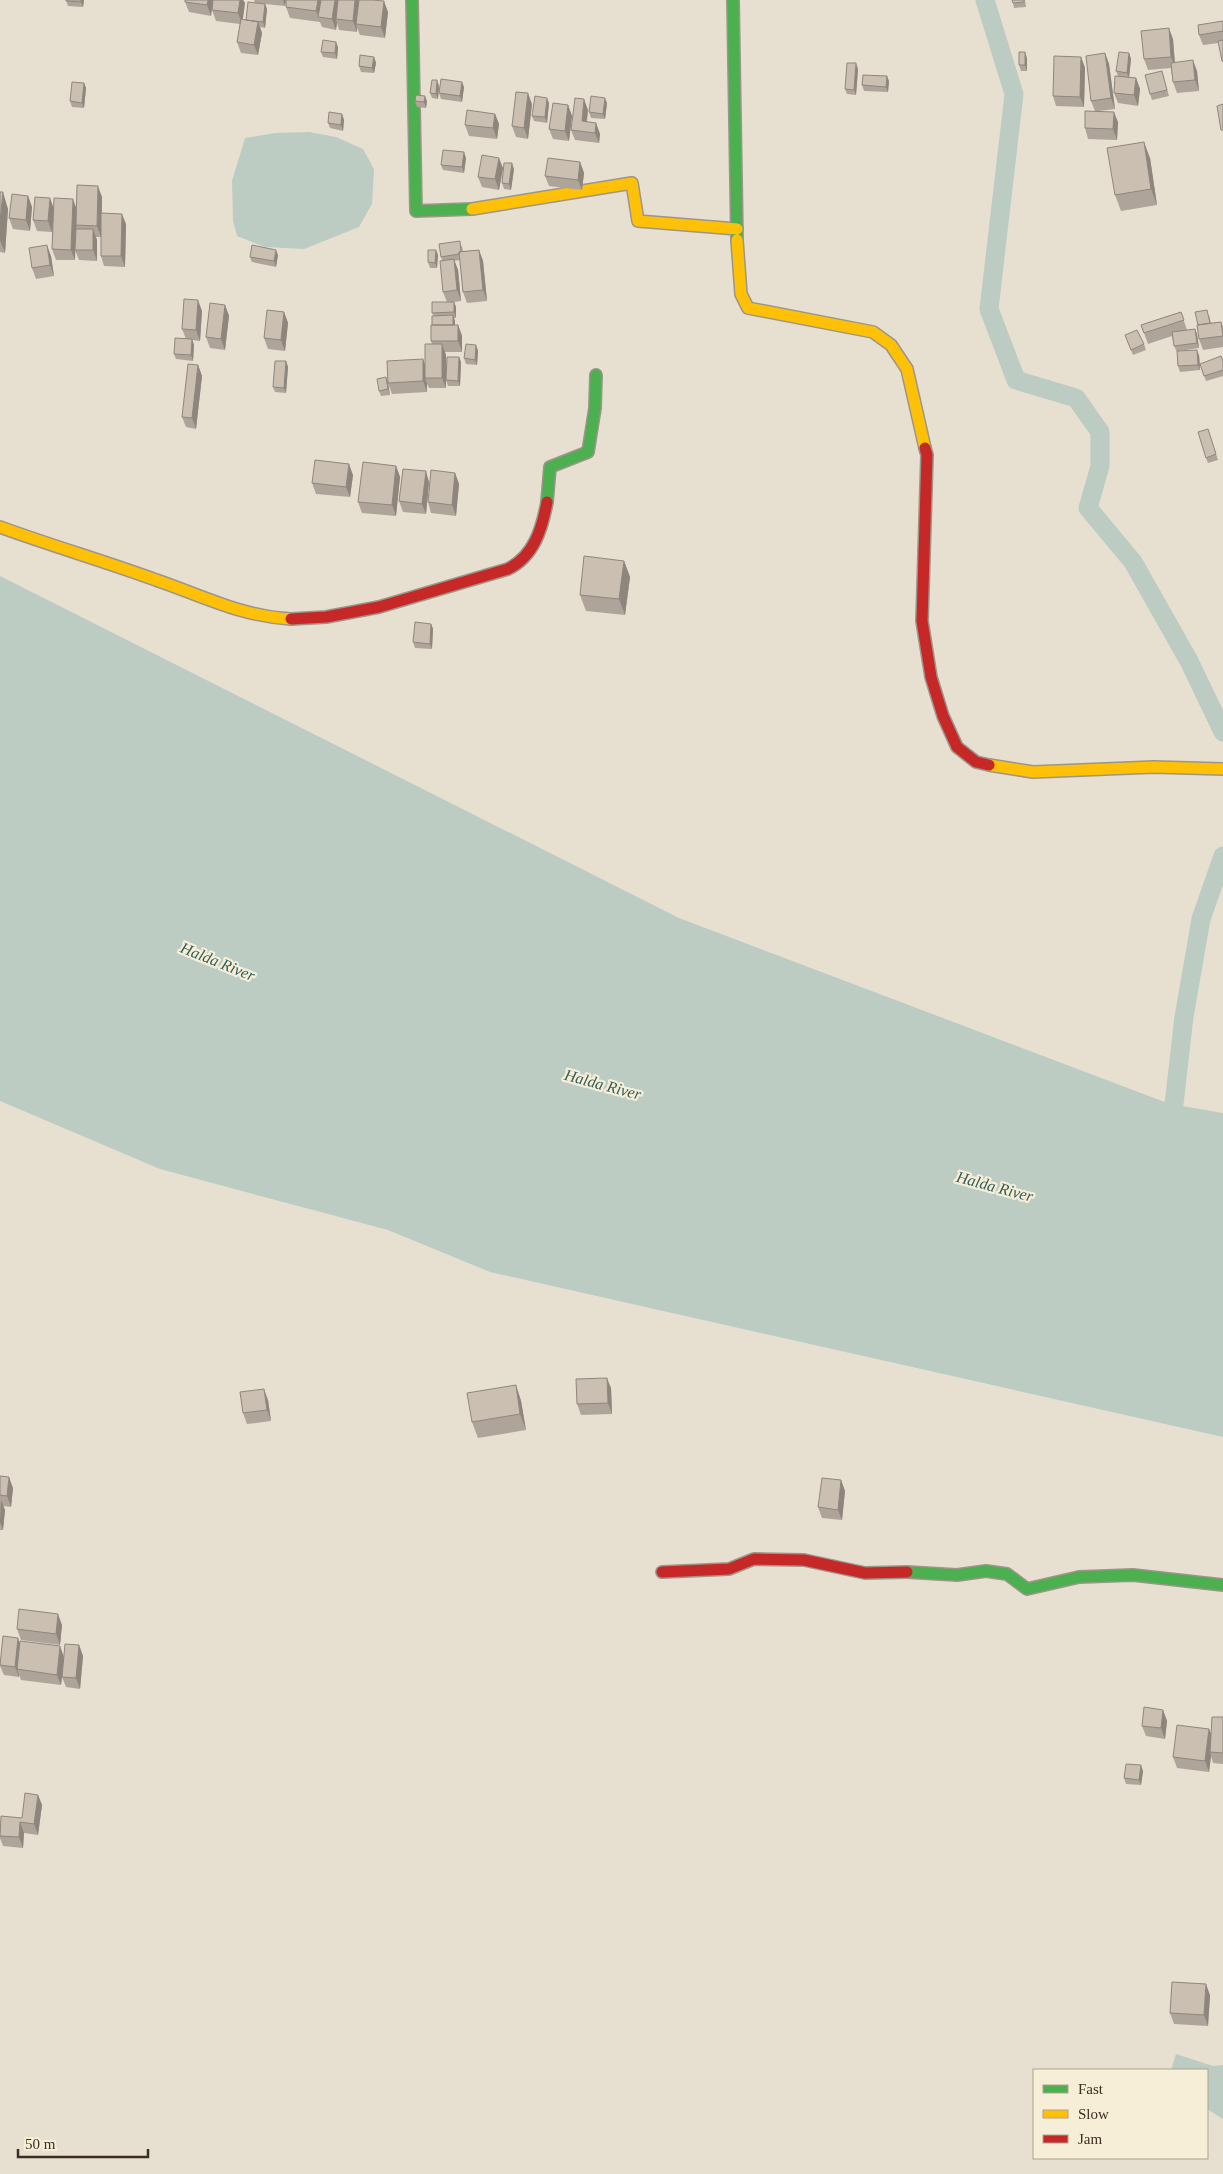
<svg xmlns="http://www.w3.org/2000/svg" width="1223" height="2174" viewBox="0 0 1223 2174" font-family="Georgia,serif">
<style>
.water{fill:#bcccc2}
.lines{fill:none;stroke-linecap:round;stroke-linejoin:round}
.canal{stroke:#bcccc2;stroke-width:19}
.fast-casing{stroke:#9c958a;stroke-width:14}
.slow-casing{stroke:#9c958a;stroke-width:14}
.jam-casing{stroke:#9c958a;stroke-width:14}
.fast{stroke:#4caf50;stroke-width:11}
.slow{stroke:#ffc107;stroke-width:11}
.jam{stroke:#c62828;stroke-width:11}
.wall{fill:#afa499}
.shaded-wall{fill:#8e867d}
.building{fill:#cbbfb2;stroke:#8e867d}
.labels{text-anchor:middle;stroke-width:4.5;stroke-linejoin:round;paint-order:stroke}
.water-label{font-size:16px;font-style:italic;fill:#2f5d5a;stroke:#f7eed8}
</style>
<rect width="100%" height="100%" fill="#e7e0d1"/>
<path class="water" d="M309,132l27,5 27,12 11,20 -2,35 -13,23 -55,22 -39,-2 -28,-11 -4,-15 -1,-40 13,-43 30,-5z
M0,576l679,342 491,186 53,9v324l-733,-165 -102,-42 -228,-61 -160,-68z
M1176,2054l37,12 10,-1v54l-16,-10v-39h-36z"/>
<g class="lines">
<path class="canal" d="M985,0l29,94 -25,215 27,71 60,18 24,34v34l-12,42 45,54 56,99 34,71
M1171,1130l13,-113 17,-98 22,-63"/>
<g class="fast-casing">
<path id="fast" d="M412,0l4,211 56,-2
M733,0l4,240
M547,502l3,-35 38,-15 7,-44 1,-33
M907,1572l50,3 29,-4 21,3 20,15 52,-12 54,-2 90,10"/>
</g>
<g class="slow-casing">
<path id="slow" d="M472,209l160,-26 6,38 99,8
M737,240l4,54 7,14 125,24 18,13 16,24 18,79
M0,527c52,19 104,34 156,53 47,16 84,36 135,39
M989,765l44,7 121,-5 69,2"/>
</g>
<g class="jam-casing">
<path id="jam" d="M925,448l2,7 -5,166 9,56 12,39 14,31 19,15 13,3
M291,619l35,-2 53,-10 129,-38c26,-13 34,-40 39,-67
M662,1572l67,-3 25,-10 50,1 61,13 42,-1"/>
</g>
<use href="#fast" class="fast"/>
<use href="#slow" class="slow"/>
<use href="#jam" class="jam"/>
</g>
<path class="wall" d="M66,0h18l-1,7 -15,-1z
M185,0h58l2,3 -2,16 3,1 9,-17 -1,-3h32l-1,6 -20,-2 2,5 -2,19 -5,-1 2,6 -4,22 -17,-2 -4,-11 3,-18 -24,-3 -4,-11v-4l-1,10 -22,-4 -4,-10z
M1025,0l1,7 -12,1 -1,-5z
M286,7l102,5 -3,26 -25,-3 -3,-7v4l-18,-2 -2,-7 -1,7 -14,-3 -2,-5 -30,-4z
M1223,21v43l-4,-21 -16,2 -4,-10z
M1173,39l2,23 22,9 2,20 -22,2 -4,-11 -2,-14 -23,2 -4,-11z
M338,47l-1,12 -14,-2 -2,-5z
M1105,53l4,11 6,45 -16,2 19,11 -1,18 -29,-1 -3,-11 10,-17 -4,-10z
M1129,53l2,6 -2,18 7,1 4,11 -2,17 -20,-3 -4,-10 4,-17 -2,-5z
M374,57l2,6 -2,10 -13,-1 -2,-6z
M1081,57l4,11 -1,39 -28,-1 -3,-10z
M1027,58v13h-6l-2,-6z
M858,69l-2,26 -9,-1 -2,-5z
M1162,71l7,25 -17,4 -2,-6z
M889,81l-1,11 -24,-1 -2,-6z
M84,83l2,5 -2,20 -12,-1 -2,-6z
M439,86l-1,13 -6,-1 -2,-5z
M464,87l-2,15 -21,-3 -2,-6z
M415,101h12l-1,7 -9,-1z
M549,103l-2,20 -13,-2 -2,-5z
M607,103l-2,16 -14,-1 -2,-6z
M532,104l-4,35 -12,-2 -4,-11z
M568,105l4,11 -3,25 -16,-2 -4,-10z
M588,110l-1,12 9,1 4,11 -1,9 -24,-3 -4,-10z
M342,114l2,6 -1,11 -13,-3 -2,-5z
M495,114l4,10 -2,15 -28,-3 -4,-11z
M466,158l-2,15 -21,-3 -2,-5z
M1150,158l7,47 -36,6 -6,-16z
M580,162l4,11 -2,17 -33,-4 -4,-10z
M503,168l-4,22 -17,-3 -4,-10z
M514,169l-3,21 -7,-1 -2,-6z
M0,192l8,17 -3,44 -5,-1z
M28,196l4,11 -2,24 -17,-2 -4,-11z
M102,197v16l24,11 -1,43 -21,-1 -3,-10v-19h-5l1,3v21l-18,-1 -4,-10v10h-19l-4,-11v-17l-15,-1 -4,-11 20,-13 23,2z
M462,246l1,5 16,-1 4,11 4,40 -20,2 -4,-11 -3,-32 -6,1 4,9 3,31 -7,1 2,5v11h-2l1,7h3l4,11v16h-17l1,3v33h-17l-2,-4v8l-35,2 -4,-11 35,-24 2,6 7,-21 -1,-3 3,-25 -2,-3 15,-11 -4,-10 -1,-32 -1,-3z
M436,250l2,5 -1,13h-7l-2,-6z
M278,255l-2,12 -24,-5 -2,-5z
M51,256l3,20 -18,3 -4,-11z
M225,305l4,11 -4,34 -15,-2 -4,-11z
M202,311l-2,30 -8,-1 2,5 -1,16 -17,-2 -2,-5 12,-15 -4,-10z
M284,312l4,11 -3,28 -17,-2 -4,-11z
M1181,312l6,18 8,-1 2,5 2,14 -20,3 20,4 1,9 23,-3v15l-17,5 -6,-17v6l-20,2 -2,-6 -1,-14 -3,-6 -2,-10 -24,8 -7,-19z
M1209,315l2,8 10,-1 2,4v21l-20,3 -4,-11z
M1127,341l17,3 2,6 -13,5z
M476,345l2,6 -1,14 -11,-1 -2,-6z
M459,357l2,5 -1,24h-12l-2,-6z
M286,361l2,6 -2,26 -11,-1 -2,-5z
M198,365l4,11 -6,53 -10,-2 -4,-10z
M386,377l2,6 2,12 -9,1 -2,-5z
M1208,429l10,31 -10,3 -2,-5z
M396,466l4,11 -4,39 -34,-3 -4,-11z
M455,473l4,11 -3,32 -25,-3 -3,-11z
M353,475l-3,22 -34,-3 -4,-11z
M429,482l-3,32 -23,-2 -4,-11z
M624,561l6,16 -5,38 -39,-4 -6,-16z
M431,624l2,5 -1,20 -17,-1 -2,-6z
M516,1385l5,16 5,29 -48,8 -6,-16z
M611,1388l1,26 -31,1 -4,-11z
M268,1400l3,21 -24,3 -4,-11z
M0,1476l13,12 -2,19 -8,-1 2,4 -2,20h-3z
M841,1480l4,11 -3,29 -20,-2 -4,-11z
M62,1625l-2,20 -39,-5 -4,-11z
M20,1644l44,12 15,-11 4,11 -3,33 -14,-2 -4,-10 -1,8 -40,-5 -2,-5v2l-15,-2 -4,-9v-5z
M1163,1710l4,11 -2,18 -19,-3 -4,-10z
M1223,1717v47l-10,-1 -2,-7 -2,16 -32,-4 -4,-11 36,-28 2,6z
M1143,1771l-2,14 -15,-1 -2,-6z
M38,1795l4,10 -4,30 -14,-2 -1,15 -20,-2 -3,-8v-11l22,-9z
M1210,1995l-2,31 -34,-2 -4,-11z"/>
<path class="shaded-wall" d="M81,0h3l-1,7 -2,-5z
M208,0h5l-2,16 -4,-11z
M240,0h3l2,3 -3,21 -4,-11z
M283,0h3l-1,6z
M318,0h5l-4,17 -3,-6z
M335,0h6l-5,19 1,4 -1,7 -4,-11z
M355,0h4l-3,24 1,4v4l-4,-11z
M384,1l4,11 -3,26 -4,-11z
M265,4l2,5 -2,19 -2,-6z
M258,22l4,11 -4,22 -4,-10z
M1169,28l4,11 2,28 -4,-10z
M336,42l2,5 -1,12 -2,-6z
M1025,52l2,6v13l-2,-6z
M1105,53l4,11 6,45 -4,-11z
M1129,53l2,6 -2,19 -2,-5z
M374,57l2,6 -2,10 -2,-5z
M1081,57l4,11 -1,39 -4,-10z
M1193,60l4,11 2,20 -4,-11z
M856,63l2,6 -2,26 -2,-5z
M887,76l2,5 -1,11 -2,-5z
M1136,78l4,11 -2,17 -4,-11z
M437,80l2,6 -1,13 -2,-5z
M462,82l2,5 -2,15 -2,-6z
M84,83l2,5 -2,20 -2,-5z
M528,93l4,11 -4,35 -4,-11z
M425,96l2,5 -1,7 -2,-6z
M547,98l2,5 -2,20 -2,-6z
M605,98l2,5 -2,16 -2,-5z
M584,99l4,11 -3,22 -3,-11z
M568,105l4,11 -3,25 -4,-10z
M1114,112l4,10 -1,18 -4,-11z
M342,114l2,6 -1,11 -2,-6z
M495,114l4,10 -2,15 -4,-11z
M596,123l4,11 -1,9 -4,-10z
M1144,142l6,16 7,47 -6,-16z
M464,152l2,6 -2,15 -2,-6z
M499,158l4,10 -4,22 -4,-11z
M580,162l4,11 -2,17 -4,-10z
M512,163l2,6 -3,21 -2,-6z
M98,186l4,11 -1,40 -4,-11z
M3,192l5,17 -3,44 -5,-13v-18z
M28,196l4,11 -2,24 -4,-11z
M50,198l4,11 -2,23 -4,-11z
M73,199l4,11 -2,50 -4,-10z
M122,214l4,10 -1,43 -4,-11z
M93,229l4,11v21l-4,-11z
M47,245l4,11 3,20 -4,-11z
M276,250l2,5 -2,12 -2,-6z
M436,250l2,5 -1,13 -2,-5z
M479,250l4,11 4,40 -4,-11z
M454,259l4,11 3,31 -4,-11z
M198,300l4,11 -2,30 -4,-11z
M454,302l2,5v11l-2,-6z
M225,305l4,11 -4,34 -4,-11z
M284,312l4,11 -3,28 -4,-11z
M453,315l2,6v10l-2,-6z
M458,325l4,11v16l-4,-11z
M1195,329l2,5 2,14 -2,-5z
M192,339l2,6 -1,16 -2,-6z
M442,344l4,11v33l-4,-10z
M476,345l2,6 -1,14 -2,-5z
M1197,350l2,5 1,15 -2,-5z
M459,357l2,5 -1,24 -2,-5z
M423,359l4,11 -2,8 2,6v8l-4,-11z
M286,361l2,6 -2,26 -2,-5z
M198,365l4,11 -6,53 -4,-11z
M386,377l2,6 2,12 -2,-6z
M349,464l4,11 -3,22 -4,-10z
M396,466l4,11 -4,39 -4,-11z
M426,471l3,11 -3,32 -4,-10z
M455,473l4,11 -3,32 -4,-11z
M624,561l6,16 -5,38 -6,-16z
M431,624l2,5 -1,20 -2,-5z
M607,1378l4,10 1,26 -4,-11z
M516,1385l5,16 5,29 -6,-16z
M264,1389l4,11 3,21 -4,-11z
M9,1477l4,11 -2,19 -4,-11z
M841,1480l4,11 -3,29 -4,-10z
M1,1500l4,10 -2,20 -3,-8z
M58,1614l4,11 -2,20 -4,-11z
M18,1638l4,11 -5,20 2,6v2l-4,-10z
M79,1645l4,11 -3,33 -4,-11z
M60,1646l4,11 -3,28 -4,-10z
M1163,1710l4,11 -2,18 -4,-11z
M1209,1729l4,10 -3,13 1,4 -2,16 -4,-11z
M1141,1765l2,6 -2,14 -2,-5z
M38,1795l4,10 -4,30 -4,-11z
M20,1822l4,11 -1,15 -4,-11z
M1206,1984l4,11 -2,31 -4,-11z"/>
<path class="building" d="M66,0h15v2l-15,-1z
M185,0h23l-1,5 -22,-3z
M213,0h27l-2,13 -26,-3z
M286,0h32l-2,11 -30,-4z
M321,0h14l-3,19 -14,-2z
M338,0h17l-2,21 -17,-2z
M359,0h13l12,1 -3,26 -25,-3z
M1012,0h12v2l-11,1z
M248,2l17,2 -2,18 -17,-2z
M241,19l17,3 -4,23 -17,-3z
M1223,21v10l-24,4 -1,-10z
M1169,28l2,29 -27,2 -3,-28z
M323,40l13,2 -1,11 -14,-1z
M1223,40v21h-1l-4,-20z
M1019,52h6v13h-6z
M1119,52l10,1 -2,20 -11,-2z
M1105,53l6,45 -20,3 -5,-45z
M360,55l14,2 -2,11 -13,-2z
M1054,56l27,1 -1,40 -27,-1z
M1193,60l2,20 -22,2 -2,-19z
M847,63h9l-2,27 -9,-1z
M1162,71l5,19 -17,4 -5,-19z
M863,75l24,1 -1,11 -24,-2z
M1115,76l21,2 -2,17 -20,-2z
M441,79l21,3 -2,14 -21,-3z
M432,80h5l-1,14 -6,-1z
M72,82l12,1 -2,20 -12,-2z
M516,92l12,1 -4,35 -12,-2z
M416,95l9,1 -1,6 -9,-1z
M535,96l12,2 -2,19 -13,-1z
M591,96l14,2 -2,16 -14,-2z
M575,98l9,1 -2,22 14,2 -1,10 -24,-3z
M553,103l15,2 -3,26 -16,-2z
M1223,104v26h-2l-4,-24z
M467,110l28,4 -2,14 -28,-3z
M1085,111l29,1 -1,17 -28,-1z
M329,112l13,2 -1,11 -13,-2z
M1144,142l7,47 -36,6 -8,-47z
M443,150l21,2 -2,15 -21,-2z
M482,155l17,3 -4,21 -17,-2z
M548,158l32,4 -2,18 -33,-4z
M504,163h8l-3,21 -7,-1z
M77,185l21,1 -1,40 -21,-1z
M0,192h3l-3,30z
M12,194l16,2 -2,24 -17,-2z
M35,197l15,1 -2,23 -15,-1z
M54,198l19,1 -2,51 -19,-1z
M101,213l21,1 -1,42h-20z
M76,229h17v21h-18z
M460,241l1,10 -2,1v2l-18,3 -2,-13z
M47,245l3,20 -18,3 -3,-20z
M252,245l24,5 -2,11 -24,-4z
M428,250h8l-1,13 -7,-1z
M479,250l4,40 -20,2 -4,-40z
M454,259l3,31 -14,2 -3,-31z
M184,299l14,1 -2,30 -14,-1z
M432,302h22v10l-22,1z
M210,303l15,2 -4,34 -15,-2z
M267,310l17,2 -3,28 -17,-2z
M1207,310l3,13 -12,2 -3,-13z
M1181,312l3,8 -40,13 -3,-8z
M453,315v10h-21v-9z
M1221,322l2,14 -24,3 -2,-14z
M431,325h27v16h-27z
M1195,329l2,14 -23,3 -2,-14z
M1137,330l7,14 -13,6 -6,-15z
M175,338l17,1 -1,16 -17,-1z
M425,344h17v34h-17z
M466,344l10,1 -1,15 -11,-2z
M1197,350l1,15 -20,1 -1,-15z
M1221,356l2,5v9l-19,6 -4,-12z
M447,357h12l-1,24 -12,-1z
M423,359v22l-35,2 -1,-22z
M275,361h11l-2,27 -11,-1z
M188,364l10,1 -6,53 -10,-1z
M386,377l2,12 -9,2 -2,-12z
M1208,429l8,25 -10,4 -8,-26z
M315,460l34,4 -3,23 -34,-4z
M363,462l33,4 -4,39 -34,-3z
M403,469l23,2 -4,33 -23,-3z
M431,470l24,3 -3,32 -24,-3z
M584,556l40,5 -5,38 -39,-4z
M415,622l16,2 -1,20 -17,-2z
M607,1378l1,25 -31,1 -1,-25z
M516,1385l4,29 -48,8 -5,-29z
M264,1389l3,21 -24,3 -3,-21z
M0,1476l9,1 -2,19 -7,-1z
M822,1478l19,2 -3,30 -20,-3z
M19,1609l39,5 -2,20 -39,-5z
M3,1636l15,2 -3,29 -15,-2z
M20,1641l40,5 -3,29 -40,-6z
M65,1644l14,1 -3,33 -14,-1z
M1144,1707l19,3 -2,18 -19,-2z
M1212,1717h11v36l-13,-1z
M1177,1725l32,4 -4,32 -32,-4z
M1126,1764l15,1 -2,15 -15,-2z
M25,1793l13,2 -4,29 -14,-2 -1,15 -19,-1 1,-20 21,2z
M1172,1982l34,2 -2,31 -34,-2z"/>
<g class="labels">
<g class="water-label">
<text transform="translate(218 961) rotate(22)" y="6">Halda River</text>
<text transform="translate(603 1084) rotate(15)" y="6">Halda River</text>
<text transform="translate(995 1186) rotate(15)" y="6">Halda River</text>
</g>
</g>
<rect x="1033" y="2069" width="175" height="90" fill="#f7eed8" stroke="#ada18e"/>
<rect x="1043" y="2085" width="25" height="8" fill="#4caf50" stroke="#ada18e"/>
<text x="1078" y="2094" font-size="15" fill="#3d2e20">Fast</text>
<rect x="1043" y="2110" width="25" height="8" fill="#ffc107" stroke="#ada18e"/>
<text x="1078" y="2119" font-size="15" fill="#3d2e20">Slow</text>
<rect x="1043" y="2135" width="25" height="8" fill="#c62828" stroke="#ada18e"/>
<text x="1078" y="2144" font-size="15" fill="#3d2e20">Jam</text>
<path d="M18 2149v8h130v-8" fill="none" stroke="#3d2e20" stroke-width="2.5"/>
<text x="25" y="2149" font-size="15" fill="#3d2e20" stroke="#f7eed8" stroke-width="4" paint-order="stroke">50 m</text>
</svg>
